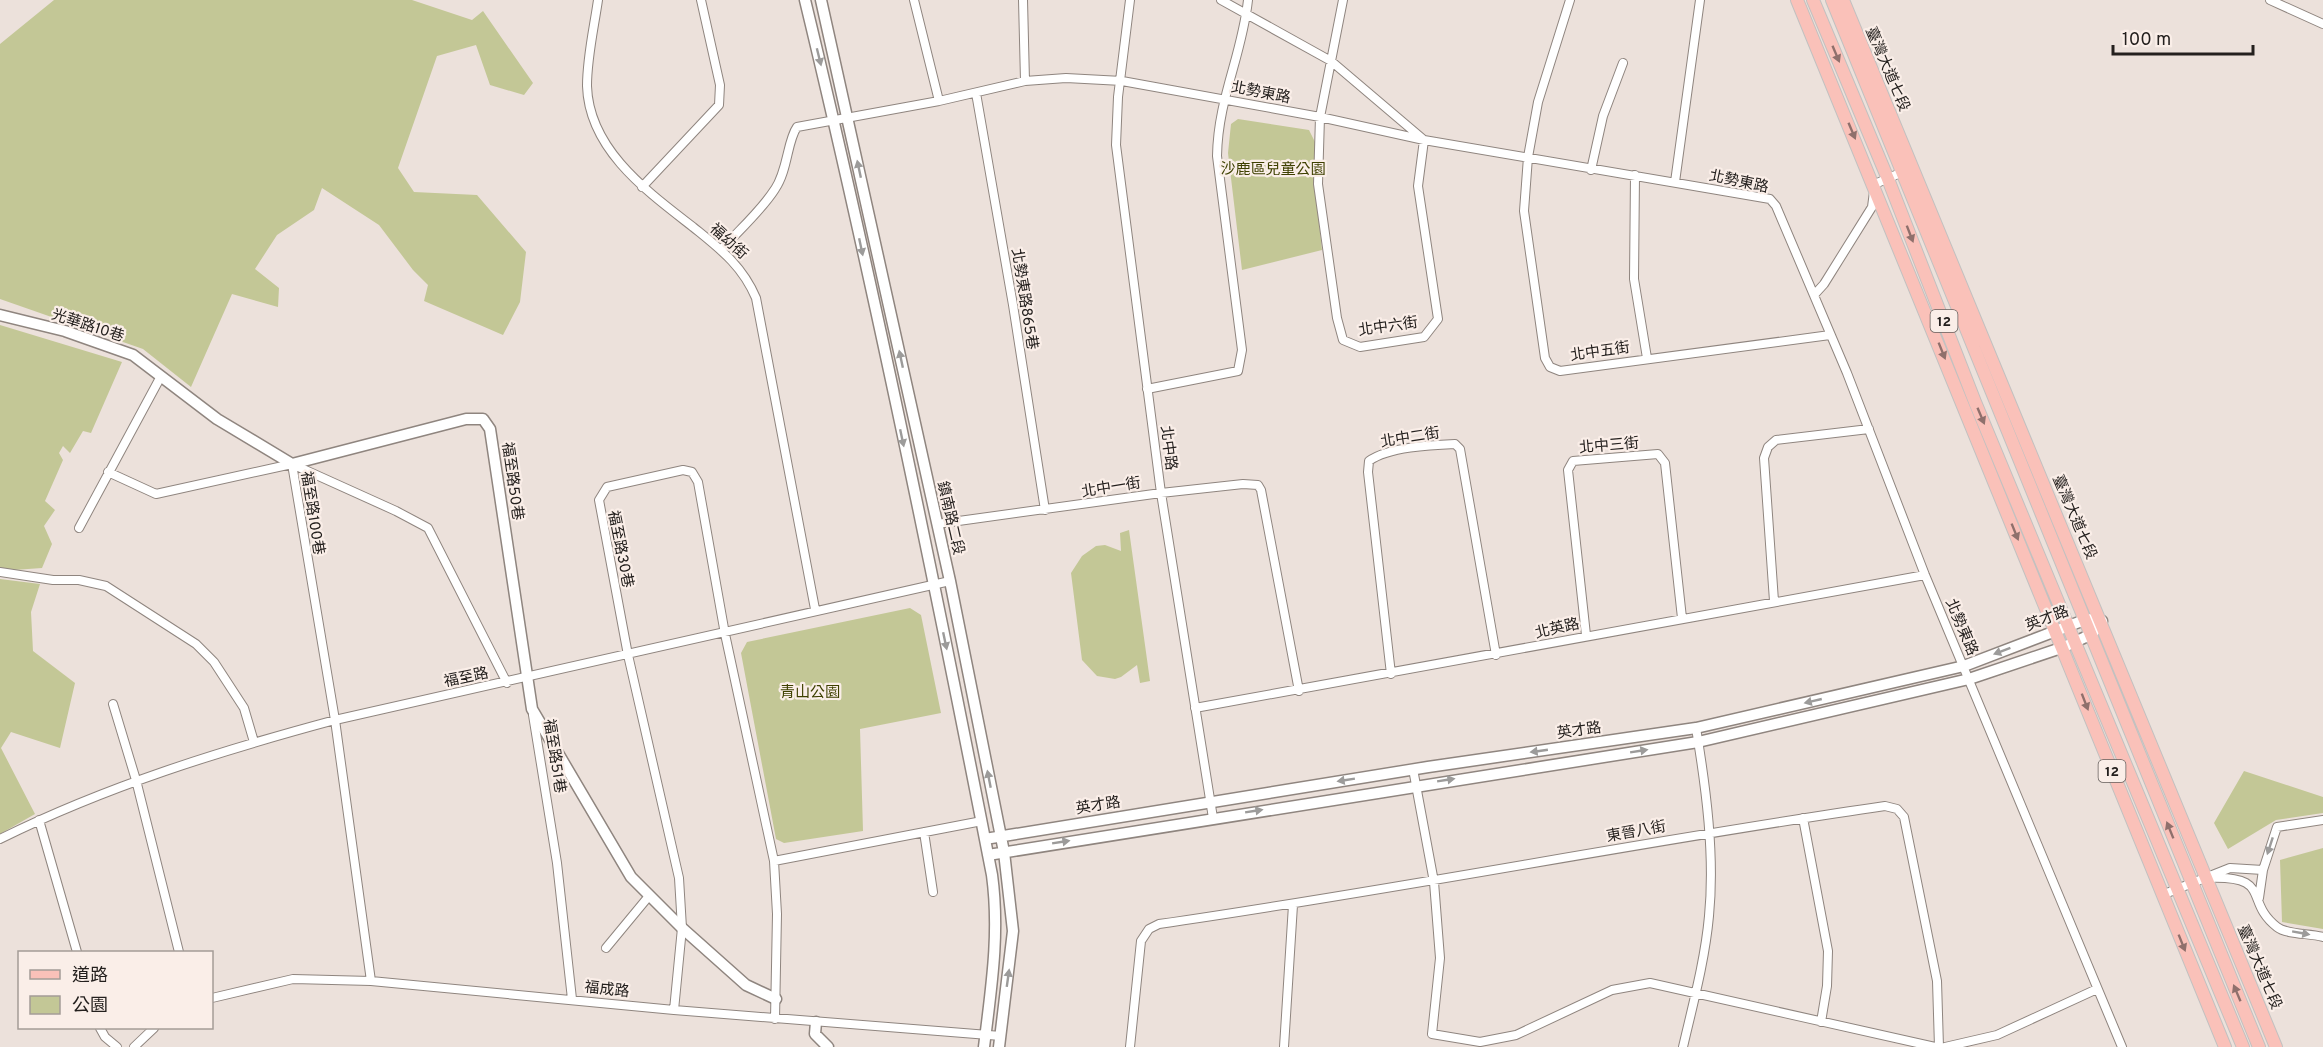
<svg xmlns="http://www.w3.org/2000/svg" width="2323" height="1047" viewBox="0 0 2323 1047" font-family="Overpass,'Noto Sans TC',sans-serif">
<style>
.green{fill:#c3c796}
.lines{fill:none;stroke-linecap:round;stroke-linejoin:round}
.minor-casing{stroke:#8f857f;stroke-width:10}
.tertiary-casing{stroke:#8f857f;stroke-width:13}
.primary-casing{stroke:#c2c1c0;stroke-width:14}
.minor{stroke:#fff;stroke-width:8}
.tertiary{stroke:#fff;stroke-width:10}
.primary{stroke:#fac1b9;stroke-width:12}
.oneway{fill:#8f706c}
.oneway2{fill:#9c9b9a}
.labels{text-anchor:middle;stroke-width:4.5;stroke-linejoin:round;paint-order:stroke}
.shield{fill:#faeee8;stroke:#645e5b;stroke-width:1.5}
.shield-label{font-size:14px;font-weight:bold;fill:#24201e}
.street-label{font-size:15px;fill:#24201e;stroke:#faeee8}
.park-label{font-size:15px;fill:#3e4000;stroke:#faeee8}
</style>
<rect width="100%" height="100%" fill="#ece1db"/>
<path class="green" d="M54,0h358l60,20 11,-9 50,72 -9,12 -34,-10 -14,-40 -39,11 -39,112 16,24 63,3 49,57 -6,50 -17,33 -79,-34 4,-16 -15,-15 -34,-45 -57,-37 -8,22 -37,25 -22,34 24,19 -1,19 -46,-13 -41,93 -48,-38 -143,-50v-255z
M1238,119l71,11 6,12v42l7,66 -80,20 -14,-117 3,-29z
M0,325l122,37 -31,71 -8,-2 -13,22 -7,-7 -4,7 4,7 -18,41 10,9 -11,16 8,18 -10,24 -42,3z
M1129,530l21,151 -10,2 -3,-18 -16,12 -6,2 -18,-3 -15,-16 -11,-87 11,-17 14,-10 9,-1 16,6 -1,-18z
M0,579l40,5 -9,28 2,39 42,32 -15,65 -49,-16 -10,16 34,66 -35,20z
M910,608l11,7 20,98 -81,16 3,102 -79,12 -8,-4 -35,-186 6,-11z
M2244,771l79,26v16l-47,7 -48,29 -14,-26z
M2323,848v81l-41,-7 -2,-62z"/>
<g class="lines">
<g class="minor-casing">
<path id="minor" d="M598,0c-4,28 -11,57 -11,86 2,64 61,106 106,141 27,22 49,38 63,71l59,311
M914,0l25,101
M1023,0l2,81
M1130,0l-12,97 -2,48 45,348 52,325
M1221,0l110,61 93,79 -6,46 20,133 -14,18 -64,10 -17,-7 -6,-22 -19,-134 2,-67 23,-117
M1570,0l-32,102 -10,55 -4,54 21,147 5,9 10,4 270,-36
M2270,0l53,24
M976,93l37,212 32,205
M1591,170l12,-54 20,-53
M1635,175l-1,104 13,79
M1675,182l25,-182
M642,187l77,-82 1,-20 -19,-85
M721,250c18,-20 40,-39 54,-61 13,-19 12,-48 22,-62l142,-26 86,-20 41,-3 56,3 198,36 104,23 346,59 6,7 71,167 78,202 197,472
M1814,295l10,-11 48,-77 3,-23 32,-14
M1147,389l91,-18 4,-21 -25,-194c1,-58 25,-100 31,-156
M292,464l43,256 36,261
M292,464l104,47 32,17 79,155
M108,472l48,22 136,-30
M937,524l224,-31 82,-9 15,1 3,5 38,201
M79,528l81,-150
M0,572l53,8h26l27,6 90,58 18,18 30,46 10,34
M1774,601l-10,-143 4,-11 8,-7 93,-11
M1586,635l-18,-165 5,-9 85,-7 7,9 17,155
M1391,674l-23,-202 1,-11c19,-14 62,-16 86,-17l5,5 36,206
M113,704l23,76 43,172
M1195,708l730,-133
M533,715l24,148 15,136
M1413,769l21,113 6,76 -8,76 48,8 36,-7 96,-45 38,-7 285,64
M1803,818l25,133 -1,35 -6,36
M39,820l38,132
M924,832l9,60
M0,839c107,-53 220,-88 335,-119l615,-139
M774,861l208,-40
M2206,878c68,-3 37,23 71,49 10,8 33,6 46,10
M2162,895l68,-27 33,2
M2259,898l4,-28 14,-43 46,-7
M606,948l43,-52
M212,998l81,-19 78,2 303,29 327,26
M674,1010l8,-82 -3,-50 -51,-223 -29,-155 8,-13 76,-17 9,2 6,10 27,152 49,227 3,53 -2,105
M100,1028l5,9 12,10
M134,1047l20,-19
M1130,1047l11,-106 8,-12 10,-5c243,-35 484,-83 726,-118l12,3 7,8 33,164 2,66
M1284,1047l9,-142
M1683,1047c10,-43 22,-87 26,-131 6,-61 -3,-128 -13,-188
M1945,1047l52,-12 100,-46"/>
</g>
<g class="tertiary-casing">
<path id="tertiary" d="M805,0c70,290 130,583 187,875 8,59 -1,114 -8,172
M821,0l129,581 54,271 9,79 -14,116
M0,315l65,16 68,24 84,64 75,45 174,-45h17l7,10 42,280 99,168 51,51 64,57 30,14
M985,839l443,-72 268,-39 268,-62 123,-47 15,2 -10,13 -28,13 -95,32 -271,63 -710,113
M816,1022l-1,12 13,13"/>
</g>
<g class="primary-casing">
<path id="primary" d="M1797,0l428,1047
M1813,0l75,179 87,223 268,645
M1832,0l427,1047
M1843,0l433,1047"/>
</g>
<use href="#minor" class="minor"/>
<use href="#tertiary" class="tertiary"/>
<use href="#primary" class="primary"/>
</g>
<defs><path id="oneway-solid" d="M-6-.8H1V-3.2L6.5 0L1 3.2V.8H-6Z" transform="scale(1.5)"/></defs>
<g class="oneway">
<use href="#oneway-solid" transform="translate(1836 54) rotate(67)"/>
<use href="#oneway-solid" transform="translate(1852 131) rotate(67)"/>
<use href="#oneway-solid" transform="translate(1910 234) rotate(69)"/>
<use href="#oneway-solid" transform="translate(1942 351) rotate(68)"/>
<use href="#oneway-solid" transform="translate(1981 416) rotate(67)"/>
<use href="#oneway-solid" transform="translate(2015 532) rotate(68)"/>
<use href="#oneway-solid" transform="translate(2085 702) rotate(69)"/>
<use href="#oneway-solid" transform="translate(2170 830) rotate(-112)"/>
<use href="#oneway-solid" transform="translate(2182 943) rotate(68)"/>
<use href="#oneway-solid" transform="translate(2237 993) rotate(-113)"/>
</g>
<g class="oneway2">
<use href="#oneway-solid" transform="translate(819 57) rotate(76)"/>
<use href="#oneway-solid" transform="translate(859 169) rotate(-102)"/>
<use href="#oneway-solid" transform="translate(861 247) rotate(78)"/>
<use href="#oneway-solid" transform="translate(901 359) rotate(-102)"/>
<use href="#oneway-solid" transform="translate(902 438) rotate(78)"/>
<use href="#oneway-solid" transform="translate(945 641) rotate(78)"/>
<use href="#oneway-solid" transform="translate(2002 651) rotate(159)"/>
<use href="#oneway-solid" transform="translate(1813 701) rotate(167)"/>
<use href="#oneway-solid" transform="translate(1539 751) rotate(172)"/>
<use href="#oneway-solid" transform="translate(1639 751) rotate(-9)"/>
<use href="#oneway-solid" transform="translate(989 779) rotate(-101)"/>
<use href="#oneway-solid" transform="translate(1346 780) rotate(171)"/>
<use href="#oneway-solid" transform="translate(1446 780) rotate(-9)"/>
<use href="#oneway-solid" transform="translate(1254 811) rotate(-9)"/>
<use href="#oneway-solid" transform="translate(1061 842) rotate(-9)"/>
<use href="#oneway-solid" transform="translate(2270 846) rotate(108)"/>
<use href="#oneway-solid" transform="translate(2301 933) rotate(10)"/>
<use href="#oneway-solid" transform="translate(1008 978) rotate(-82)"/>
</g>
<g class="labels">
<g class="shield">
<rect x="1930.5" y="310" width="27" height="22" rx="4.5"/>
<rect x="2098.5" y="760" width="27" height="22" rx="4.5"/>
</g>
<g class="shield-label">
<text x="1944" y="326">12</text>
<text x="2112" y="776">12</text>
</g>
<g class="street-label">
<text transform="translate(1888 69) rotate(67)" y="5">臺灣大道七段</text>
<text transform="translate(1261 92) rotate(11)" y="5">北勢東路</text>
<text transform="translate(1739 181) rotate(12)" y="5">北勢東路</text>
<text transform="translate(729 241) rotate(42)" y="5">福幼街</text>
<text transform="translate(1025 299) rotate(81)" y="5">北勢東路865巷</text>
<text transform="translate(88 325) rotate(18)" y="5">光華路10巷</text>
<text transform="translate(1388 326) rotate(-8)" y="5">北中六街</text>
<text transform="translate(1600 351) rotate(-8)" y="5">北中五街</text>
<text transform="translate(1410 437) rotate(-9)" y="5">北中二街</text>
<text transform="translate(1609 445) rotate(-5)" y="5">北中三街</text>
<text transform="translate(1169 448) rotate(83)" y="5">北中路</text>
<text transform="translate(513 481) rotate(82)" y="5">福至路50巷</text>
<text transform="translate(1111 487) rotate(-9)" y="5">北中一街</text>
<text transform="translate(313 513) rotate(81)" y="5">福至路100巷</text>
<text transform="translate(2075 517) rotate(67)" y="5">臺灣大道七段</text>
<text transform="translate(951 518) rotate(77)" y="5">鎮南路二段</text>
<text transform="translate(621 549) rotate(79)" y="5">福至路30巷</text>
<text transform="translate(2047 618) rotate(-21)" y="5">英才路</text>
<text transform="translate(1962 627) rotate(67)" y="5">北勢東路</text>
<text transform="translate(1557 628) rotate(-13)" y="5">北英路</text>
<text transform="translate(466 677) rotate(-12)" y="5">福至路</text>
<text transform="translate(1579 730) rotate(-8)" y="5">英才路</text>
<text transform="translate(555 756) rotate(81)" y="5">福至路51巷</text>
<text transform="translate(1098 805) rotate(-9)" y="5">英才路</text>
<text transform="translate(1636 831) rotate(-10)" y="5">東晉八街</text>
<text transform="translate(2260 967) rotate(67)" y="5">臺灣大道七段</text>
<text transform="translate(607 989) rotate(6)" y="5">福成路</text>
</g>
<g class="park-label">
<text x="1273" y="174">沙鹿區兒童公園</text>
<text x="810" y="697">青山公園</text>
</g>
</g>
<rect x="18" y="951" width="195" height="78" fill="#faeee8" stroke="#a49c97" stroke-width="1.5"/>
<rect x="30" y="970" width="30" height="9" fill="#fac1b9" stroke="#a49c97" stroke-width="1.5"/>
<text x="72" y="981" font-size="18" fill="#24201e">道路</text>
<rect x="30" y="996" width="30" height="18" fill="#c3c796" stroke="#a49c97" stroke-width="1.5"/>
<text x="72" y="1011" font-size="18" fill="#24201e">公園</text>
<path d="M2113 45v9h140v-9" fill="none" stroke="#24201e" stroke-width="3"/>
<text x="2122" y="45" font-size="18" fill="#24201e" stroke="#faeee8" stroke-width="4.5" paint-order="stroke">100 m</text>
</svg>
